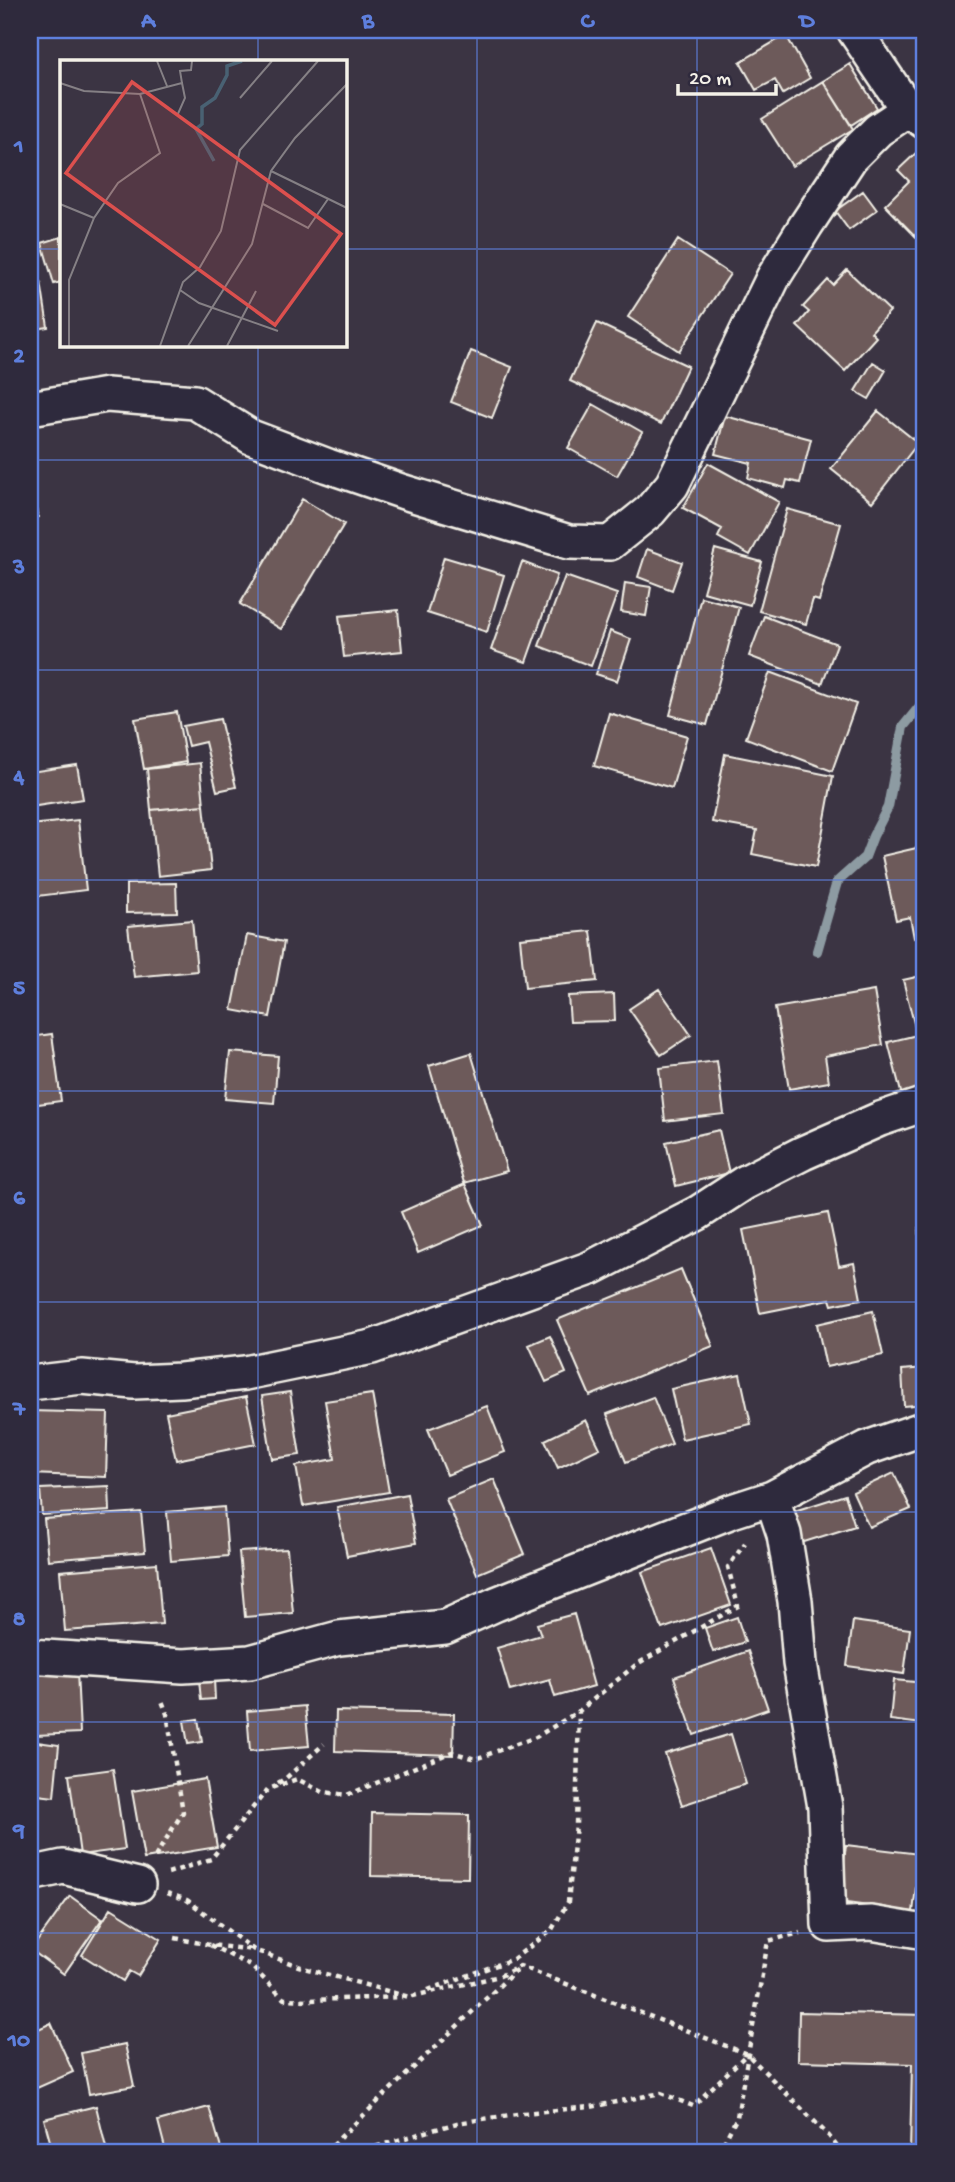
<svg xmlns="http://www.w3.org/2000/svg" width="955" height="2182" viewBox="0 0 955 2182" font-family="'Gochi Hand',sans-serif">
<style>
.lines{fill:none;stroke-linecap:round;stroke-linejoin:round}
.stream{stroke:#8d9ba2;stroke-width:10}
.building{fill:#6d5a5a;stroke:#f4f1e8;stroke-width:2}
.street-casing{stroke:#f4f1e8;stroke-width:38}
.path{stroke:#f4f1e8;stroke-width:4.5;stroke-dasharray:5 5;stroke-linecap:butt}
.street{stroke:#2f2a3d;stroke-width:33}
.grid{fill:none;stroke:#5e7fdd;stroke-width:2;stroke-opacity:0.55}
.inset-river{fill:none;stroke:#496173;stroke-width:3.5}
.inset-road{fill:none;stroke:#858085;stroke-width:2}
.view{fill:#dc504e;fill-opacity:0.15;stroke:#dc504e;stroke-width:3.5}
.inset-edge{fill:none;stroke:#f4f1e8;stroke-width:3.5}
.neatline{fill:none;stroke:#5e7fdd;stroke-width:2.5}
.grid-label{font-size:23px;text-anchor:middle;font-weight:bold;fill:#5e7fdd}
</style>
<rect width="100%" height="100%" fill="#3b3443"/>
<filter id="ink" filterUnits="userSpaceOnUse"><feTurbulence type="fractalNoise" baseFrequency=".0143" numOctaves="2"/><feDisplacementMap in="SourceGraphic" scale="14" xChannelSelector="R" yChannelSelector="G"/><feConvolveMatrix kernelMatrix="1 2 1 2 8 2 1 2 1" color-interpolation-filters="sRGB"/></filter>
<g filter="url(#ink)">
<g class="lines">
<path class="stream" d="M817,951l20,-69 28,-25 8,-21 15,-29 15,-80 22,-27"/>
</g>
<path class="building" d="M786,35l24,43 -27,16 -8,-14 -19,10 -16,-28z
M850,64l27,44 -26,17 -28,-44z
M823,81l30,48 -61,37 -30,-47z
M916,153l9,10v75l-4,4 -36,-37 24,-24 -11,-11z
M863,191l14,19 -28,20 -14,-19z
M61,237v45l-7,2 -12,-41z
M678,240l52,34 -51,77 -51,-34z
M847,270l43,41 -19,21 5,5 -31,34 -48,-45 12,-14 -6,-5 25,-27 5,5z
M41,282l7,45 -18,3v-46z
M597,323l91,43 -27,58 -91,-43z
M471,351l41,16 -20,51 -41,-16z
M873,362l13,8 -17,29 -14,-8z
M593,404l49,28 -25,44 -49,-28z
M878,411l40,32 -46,59 -41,-33z
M725,416l86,23 -11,44 -13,-3 -2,8 -37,-10 3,-15 -36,-9z
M708,463l71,39 -29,53 -32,-18 4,-8 -39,-21z
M30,484l8,33 -8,2z
M302,499l42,25 -63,105 -41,-25z
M787,509l54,15 -22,77 -6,-2 -7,25 -47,-13z
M647,549l35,13 -10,28 -34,-13z
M715,549l47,13 -12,43 -47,-13z
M444,557l60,18 -17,57 -60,-19z
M522,562l35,13 -31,87 -35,-12z
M565,576l52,18 -26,72 -52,-20z
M625,583l26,4 -5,29 -25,-4z
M701,597l38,10 -32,118 -37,-10z
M398,610l4,41 -58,6 -5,-41z
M764,616l73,28 -15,40 -73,-28z
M610,631l21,8 -14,42 -21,-7z
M770,672l86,32 -24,67 -86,-33z
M177,712l9,50 -42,7 -9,-50z
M609,713l78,23 -15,52 -78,-22z
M220,719l16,68 -19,4 -12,-49 -17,4 -5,-20z
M725,754l108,22 -17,91 -64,-13 5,-24 -45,-8z
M200,763l4,42 -53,5 -4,-41z
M77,765l6,34 -53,8v-35z
M204,805l7,65 -53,6 -7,-66z
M78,820l8,70 -48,6 -8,-71z
M925,846v89l-11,3 -4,-21 -14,3 -14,-64z
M176,883l1,29 -51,1v-29z
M192,920l5,51 -63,6 -6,-51z
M591,931l6,50 -72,7 -5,-50z
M247,935l37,7 -14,75 -38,-7z
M925,975v120l-22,5 -15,-58 29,-7 -14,-55z
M659,989l32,46 -30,20 -32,-46z
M874,991l9,54 -58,11 4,26 -40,7 -14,-81z
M614,994l1,27 -45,1 -2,-26z
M52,1034l9,67 -31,4v-68z
M230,1052l48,4 -4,47 -49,-4z
M471,1053l36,118 -43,12 -35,-117z
M717,1061l7,53 -59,7 -6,-53z
M719,1130l10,43 -53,13 -10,-44z
M465,1184l18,41 -65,28 -17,-41z
M828,1213l11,53 15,-3 7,36 -29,6 -2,-6 -70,14 -17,-83z
M919,1227h6v45h-3z
M681,1269l32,77 -123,50 -33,-76z
M873,1311l10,44 -57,12 -9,-43z
M550,1336l16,37 -20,9 -17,-37z
M925,1368v36l-21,2 -2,-36z
M740,1374l11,50 -69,15 -11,-50z
M290,1392l10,63 -28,4 -10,-63z
M372,1394l17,98 -86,14 -7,-40 39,-7 -10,-58z
M246,1397l10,47 -80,16 -10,-47z
M653,1397l19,47 -46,18 -19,-48z
M487,1406l18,46 -58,23 -19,-46z
M30,1411l78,2 -2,64 -76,-3z
M586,1420l14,28 -42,20 -13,-28z
M925,1460v21l-8,-18z
M894,1473l17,36 -42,18 -16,-35z
M494,1479l31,75 -48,20 -31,-75z
M109,1486l1,25 -68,4 -2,-26z
M407,1494l9,49 -69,13 -10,-49z
M845,1495l10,31 -54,17 -10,-31z
M224,1507l4,49 -57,5 -4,-49z
M141,1512l4,40 -97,8 -4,-41z
M711,1548l20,57 -69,24 -20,-57z
M287,1549l6,64 -48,4 -6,-65z
M157,1563l5,61 -97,7 -5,-60z
M574,1614l20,72 -39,11 -5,-17 -40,11 -13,-43 44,-13 -4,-11z
M737,1617l8,25 -32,10 -8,-24z
M853,1621l57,8 -6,45 -57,-8z
M748,1651l20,58 -74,26 -20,-58z
M77,1671l3,62 -44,2 -3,-62z
M214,1679l1,20 -14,1 -2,-20z
M894,1680l31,3 -3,41 -32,-4z
M305,1706l4,40 -59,5 -3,-40z
M336,1711l118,3 -1,41 -118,-4z
M198,1719l4,23 -14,2 -4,-23z
M731,1734l15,50 -64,21 -17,-51z
M30,1741l29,4 -5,52 -24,-3z
M113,1769l12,80 -45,6 -11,-80z
M205,1779l12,68 -73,12 -12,-68z
M372,1813l97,2 -1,63 -97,-2z
M846,1845l74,9 -7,58 -74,-10z
M70,1896l32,23 -38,55 -33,-24z
M111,1908l50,31 -23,37 -9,-5 -6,10 -41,-26z
M799,2012l126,3v137h-15l2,-88 -114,-3z
M51,2023l22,49 -36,16 -7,-16v-39z
M125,2044l9,42 -45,8 -8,-41z
M96,2106l11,46h-54l-9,-33z
M209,2107l13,45h-56l-8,-31z"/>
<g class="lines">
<g class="street-casing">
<path id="street" d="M854,30l54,80
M30,408l77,-13 88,7 56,35 77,29 76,26 165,50 41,1 40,-32 22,-26 101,-207 33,-53 45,-68 27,-27 30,-20 17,12
M30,1383l52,-6 52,5 47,-2 64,-7 127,-26 219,-79 107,-55 46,-30 59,-30 77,-34 45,-15
M772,1498l12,36 11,67 5,62 25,144 4,118 42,-2 54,9
M30,1656l153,10 67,-4 89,-24 106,-11 51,-23 96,-38 140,-55 40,-13 95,-50 58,-20
M30,1874l33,-7 75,18"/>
</g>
<path class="path" d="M278,1783l8,-5 38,-34
M155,1857l28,-45 -16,-98 -6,-16
M168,1873l43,-14 57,-70 29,-10 26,13 24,3 105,-43 23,7 61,-22 43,-26 58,-47 101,-58 -10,-39 17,-24
M167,1893l20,7 67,50 50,18 105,29 91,-21 20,-10 227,88 82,82 12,16
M175,1938l35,7 44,5
M210,1945l41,21 33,33 25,1 94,-3
M428,1990l85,-31 38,-28 17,-29 8,-77 3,-114
M325,2152l192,-183
M357,2152l100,-29 66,-10 68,-6 70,-14 32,13 54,-52
M719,2152l18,-35 31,-176 32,-8"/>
<use href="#street" class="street"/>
</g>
</g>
<path class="grid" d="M258,30v31M477,30v2122M697,30v2122M30,249h31M345,249h580M258,345v1807M30,460h895M30,670h895M30,880h895M30,1091h895M30,1302h895M30,1512h895M30,1722h895M30,1933h895"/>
<g transform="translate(60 60)">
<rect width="287" height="287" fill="#3b3443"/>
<path class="inset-river" d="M154,101l-18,-32 6,-5v-17l13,-9 12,-23v-9l15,-5"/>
<path class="inset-road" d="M97,1l10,25M0,23l24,8 56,3M180,38l32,-37M117,56l8,-18 -3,-15M211,111l76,37M0,144l34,14M203,144l45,24 20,-29M120,230l19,13 79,28M9,286v-66l25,-62 24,-35 42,-30 -20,-59 42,-11 -2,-12 11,-1 1,-9M100,286l23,-64 17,-15 21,-36 19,-81 78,-89M128,286l64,-102 19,-73 24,-33 52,-54M167,286l29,-55"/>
<path class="view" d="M72,22l209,152 -66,91 -209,-152z"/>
<rect width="287" height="287" class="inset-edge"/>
</g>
<rect width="955" height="2182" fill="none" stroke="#2f2a3d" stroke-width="77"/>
<path d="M678 84v10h98v-10" fill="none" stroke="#f4f1e8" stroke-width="3.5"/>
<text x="689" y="84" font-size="21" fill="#f4f1e8" stroke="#2f2a3d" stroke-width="5" paint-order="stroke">20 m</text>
<rect x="38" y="38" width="878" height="2106" class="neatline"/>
<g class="grid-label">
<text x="148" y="27">A</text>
<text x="368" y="27">B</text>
<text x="587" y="27">C</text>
<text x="807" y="27">D</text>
<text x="19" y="152">1</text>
<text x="19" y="362">2</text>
<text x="19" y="573">3</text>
<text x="19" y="783">4</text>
<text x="19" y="994">5</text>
<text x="19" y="1204">6</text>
<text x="19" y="1415">7</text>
<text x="19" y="1625">8</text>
<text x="19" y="1836">9</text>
<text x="19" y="2046">10</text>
</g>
</svg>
